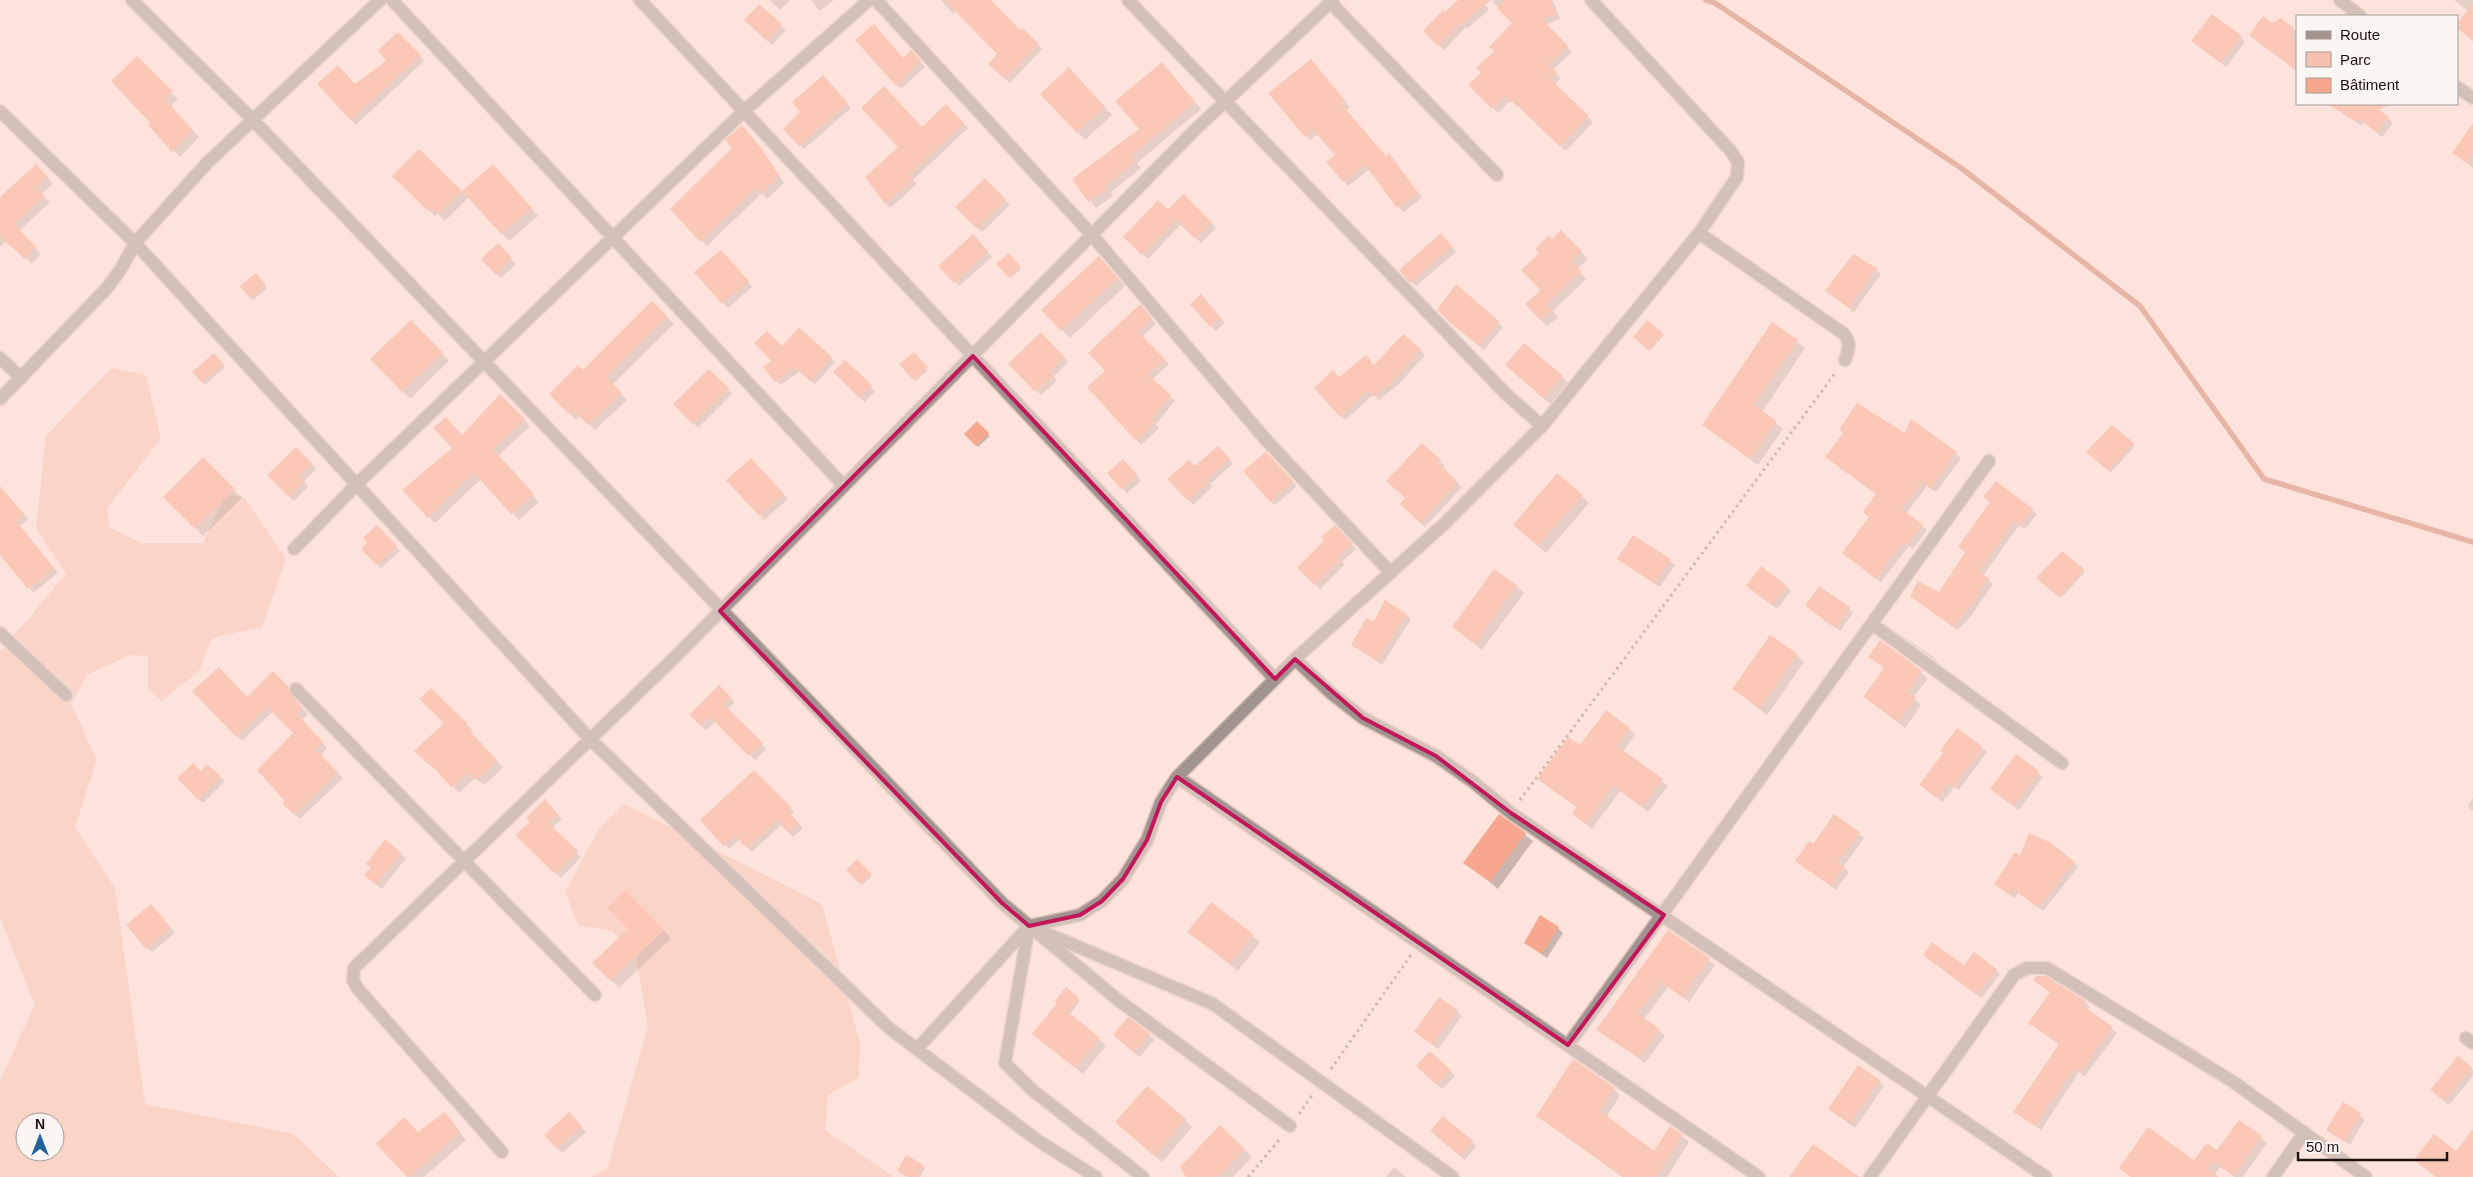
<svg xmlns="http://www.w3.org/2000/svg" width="2473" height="1177" viewBox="0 0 2473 1177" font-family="Helvetica,sans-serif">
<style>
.green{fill:#f6c1b0;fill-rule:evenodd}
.shadow{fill:#0003}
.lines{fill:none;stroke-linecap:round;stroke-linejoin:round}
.stream{stroke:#ca7c65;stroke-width:5.5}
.building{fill:#f8a78f}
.minor-casing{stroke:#d9c2bb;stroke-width:15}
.path{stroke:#97847e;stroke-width:3;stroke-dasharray:2.5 4;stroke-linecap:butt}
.minor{stroke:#a19490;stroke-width:12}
.marked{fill:none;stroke:#c2185b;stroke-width:4;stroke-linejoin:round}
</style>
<rect width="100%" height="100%" fill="#fde3db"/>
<path class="green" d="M111,368l35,7 15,64 -54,69 2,19 32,16h62l23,-49 18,3 42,62 -24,68 -50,11 -13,33 -37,30 -14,-12v-33l-18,-1 -43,20 -16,29 26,56 -22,67 40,61 30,216 149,30 45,43h-339v-96l35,-77 -35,-86v-266l66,-78 -30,-46 10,-92zM25,1122h30v30h-30z
M625,804l197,100 38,139 -1,35 -31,17 -3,35 69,47h-302l16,-10 40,-140 -12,-70 -24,-26 -34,-6 -13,-33 34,-63z"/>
<path class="shadow" d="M770,0h21l-11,10z
M811,0h23l-14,11z
M941,0h48l31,32 2,-2 20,19 -32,34 -20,-19 9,-10 -43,-43 -3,3z
M1460,0h21l8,10 -21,18 -2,-1 -22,23 -19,-19z
M1491,0h61l2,3 6,16 -15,6 27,27 -19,18 8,8 -7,7 39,37 -27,29 -48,-46 -1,2 -6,-7 -13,13 -28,-28 12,-12 32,-50z
M2454,0h19v41l-16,-15 11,-15z
M759,6l27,24 -14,15 -22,-20z
M2273,25l19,3 5,4v39l-42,-31z
M398,33l26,28 -68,64 -38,-41 37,1 33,-24z
M2241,37l4,5 -19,25 -29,-22z
M911,52l14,15 -24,22 -4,-4 6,-26z
M137,58l41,41 -8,8 29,30 -19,20 -31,-32 3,-2z
M1316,66l34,41 -4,4 40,46 8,3 28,38 -19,14 -33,-43 -22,17 -20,-24 9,-7 -19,-21 -8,6 -4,-4z
M1168,70l33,39 -64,54 4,5 -30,24 2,4 -17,12 -22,-29 67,-50z
M1076,76l36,39 -27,25 -7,-8z
M827,81l24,27 -47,41 -20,-20 18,-17z
M2347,104h23l23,19 -11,14 -17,-14 -4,2 -15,-9 -5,-5z
M946,106l22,22 -55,52 4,4 -27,24 -23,-30z
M2473,125v43l-19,-15z
M747,133l20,24 17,26 -17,16 -5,-6 -55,53 -35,-37z
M419,151l43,42 31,-27 45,50 -29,25 -40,-44 -24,24 -7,-7 -3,2 -41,-40z
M41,171l12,13 -12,10 9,8 -31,29 22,23 -9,10 -25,-24 -7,7v-48z
M985,180l25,25 -28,27 -25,-25z
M1184,196l32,32 -15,15 -19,-20 -34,36 -23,-22 43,-26z
M1561,232l27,27 -11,10 9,10 -33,32 5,6 -11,9 -21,-22 17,-14 9,-49z
M973,236l19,21 -33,29 -19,-20z
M1446,239l10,13 -40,34 -16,-16z
M498,245l18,19 -15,14 -18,-19z
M1009,255l12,14 -11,9 -12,-14z
M725,256l27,31 -24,21 -32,-36z
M1106,265l19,21 -55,52 -27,-28z
M1876,269l5,5 -27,38 -27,-21z
M256,274l11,14 -14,12 -12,-14z
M1456,286l47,41 -19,23 -41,-36z
M1206,301l19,22 -10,8 -4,-5z
M652,303l22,21 -62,61 15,15 -32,30 -15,-15 -4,5 -25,-26 32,-22z
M1144,310l12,14 -14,13 27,27 -17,16 23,21 -19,23 3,4 -18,17 -4,-5 -30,-69z
M411,322l38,39 -39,38 -38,-40z
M1648,322l16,13 -14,16 -15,-14z
M1772,324l33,24 -43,64 21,17 -25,36 -55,-40z
M1403,335l22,20 -26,29 -20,16 -5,-6 -29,26 -4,-4 -2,-37 36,-13z
M1046,338l22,24 -14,14 3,5 -16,14 -31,-31z
M783,348l48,9 4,5 -20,22 -15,-13 -20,14 -15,-17z
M914,353l14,17 -12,11 -15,-16z
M214,355l11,12 -20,18 -11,-13z
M845,361l30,30 -10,11 -30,-30z
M709,370l23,24 -34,34 -23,-24z
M1514,372l48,5 7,7 -18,21z
M500,396l30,30 -32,30 41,46 -20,18 -38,-41 -46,44 -6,-6 24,-69z
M1912,421l49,37 -25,34 -9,-6 -21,28 21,16 -14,19 -4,-3 -28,36 -38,-29 27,-35 7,-23 -45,-34 12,-27 -4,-4 66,5z
M977,423l13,13 -12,11 -12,-13z
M2112,426l23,20 -24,26 -24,-20z
M1422,445l23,21 -3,2 20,19 -37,40 -23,-23 5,-6z
M296,449l20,20 -12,13 4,5 -14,14 -25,-26z
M1222,451l11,13 -23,20 3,2 -20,19 -24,-26z
M1266,453l31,33 -22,19 -5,-4z
M203,459l39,39 -39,38 -38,-39z
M756,464l32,35 -24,21 -4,-5z
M1128,465l13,16 -14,12 -19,-20z
M1997,482l40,32 -12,15 -6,-4 -36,51 10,8 -22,32 -13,14 -42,-30 24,-7 26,-40 25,-50 -6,-6z
M0,493l7,2 21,24 -8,7 38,47 -25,20 -33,-53z
M1582,496l7,7 -43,50 -24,-21z
M377,526l23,25 -19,17 -19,-19 7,-6z
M1335,527l21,22 -14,13 3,2 -25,25 -21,-21 27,-27z
M1634,536l41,29 -15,22 -41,-28z
M2063,553l22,19 -24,26 -23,-20z
M1516,586l8,7 -42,57 -28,-23z
M1786,587l5,4 -14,18 -24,-19z
M1806,606l43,2 4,5 -13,18z
M1406,615l5,4 -29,46 -30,-21 23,-22z
M1893,629l40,28 7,7 -41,-30z
M1880,642l48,36 -15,20 8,7 -16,23 -40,-31 20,-28 -15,-13z
M1797,655l7,7 -37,53 -34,-26z
M273,673l20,20 2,8 13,13 -6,6 25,28 -7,8 23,22 -43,41 -16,-15 11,-71 -22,-22 -31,30 -48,-50 53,8z
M719,687l16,15 -8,8 39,39 -11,11 -39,-39 -10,9 -15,-15z
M431,689l42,42 -2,2 32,35 -19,17 -9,-7 -16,15 -22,-25 -2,2 -19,-19 29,-28z
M1629,729l6,5 -12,18 45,34 -20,26 -28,-21 -28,38 -19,-15 5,-6 -39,-29 41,-32z
M1982,748l5,4 -28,38 -5,-3 -11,15 -17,-12 18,-37z
M2016,756l27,21 -24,33 -22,-16z
M206,766l19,15 -22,22 -25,-25 23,-6z
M754,772l40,40 -3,3 12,13 -10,9 -11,-13 -30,28 -12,-13 -11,10 -5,-4z
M2473,798v13l-5,-5z
M545,801l17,18 -10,9 29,29 -20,21 -44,-43 14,-13z
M1499,815l34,26 -35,48 -33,-27z
M1834,815l30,23 -21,29 6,5 -13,18 -35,-25z
M385,841l21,17 -24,31 -12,-9 2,-12z
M2020,857l54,6 4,4 -35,44 -25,-18 -3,5 -15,-10z
M857,860l15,16 -10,9 -14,-15z
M625,892l46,46 -52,50 -25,-25 35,-34z
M1211,903l49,39 -22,29 -49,-39z
M156,910l19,23 -23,19 -5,-4z
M1558,928l5,5 -16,25 -22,-15z
M1668,931l47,34 -26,37 -21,-15 -24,32 21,17 -20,27 -47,-34z
M1928,959l36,8 32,3 4,4 -18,24z
M2034,980l51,22 5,5 -3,3 30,23 -32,43 -6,-4 -38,58 -26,-18 45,-67 -25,-18 16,-34z
M1066,989l14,12 -11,14 37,31 -23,28 -49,-40 25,-31z
M1457,1011l5,5 -24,33 -17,-13z
M1150,1035l4,5 -14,17 -21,-18z
M1430,1052l25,24 -13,13 -20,-19z
M2459,1057l14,13v6l-24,29 -13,-11z
M1879,1081l5,5 -29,42 -25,-19z
M1614,1089l6,6 -14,23 49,35 27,-17 7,6 -22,35h-45l-84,-61z
M2343,1104l22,15 -15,26 -23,-15z
M569,1114l17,18 -24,21 -17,-18z
M451,1120l15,20 -42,37h-15l10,-44z
M1185,1120l7,7 -30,35 -45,-40z
M2239,1121l28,22 -24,34h-8l-15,-10 -7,10h-82l-11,-9 74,-7 23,-9z
M1220,1127l32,30 -19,20h-46z
M1436,1136l36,6 4,4 -11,14z
M923,1166l2,2 -5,9h-12z
M1394,1167l12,10h-20z"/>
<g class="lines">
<path class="stream" d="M1706,0l9,3 246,165 179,138 124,173 209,63"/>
</g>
<path class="building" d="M944,0h47l29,30 2,-2 17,16 -34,35 -17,-15 9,-10z
M1458,0h33l-29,24 -1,-1 -23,23 -15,-15 20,-21 2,2z
M1505,0h46l5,14 -14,5 26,27 -20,19 9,7 -7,7 39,37 -29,31 -47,-46 -2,2 -6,-7 -13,13 -24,-24 13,-12 -5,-5 18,-17 -5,-4 23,-24 -15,-15z
M2473,3v38l-16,-13v-5z
M759,4l23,20 -15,17 -23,-21z
M2212,14l30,22 -21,27 -30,-22z
M2263,16l10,7 7,-5 13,9v12l4,3v29l-48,-36z
M874,24l29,34 8,-8 10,11 -25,25 -41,-46z
M398,32l23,23 -70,66 -34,-37 21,-19 17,19 31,-23 -8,-11z
M137,56l36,35 -8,8 28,31 -21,22 -24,-27 2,-2 -39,-42z
M1311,59l35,43 -4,3 44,51 3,-3 29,40 -21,15 -32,-43 -22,17 -17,-20 9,-7 -22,-25 -8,7 -37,-44z
M1162,62l33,40 -63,54 4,5 -31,24 3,4 -20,13 -16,-23 67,-50 -24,-28z
M1069,67l36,40 -28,26 -37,-39z
M823,75l25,28 -49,43 -16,-17 17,-17 -8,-10z
M884,86l38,41 24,-23 18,19 -55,52 5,4 -29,25 -20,-27 33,-30 -37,-39z
M2327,104h64l-12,6 10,7 -12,16 -18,-14 -4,2z
M2473,123v31l-7,9 -14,-10z
M742,125l20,24 17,27 -18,18 -5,-6 -56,54 -30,-33 62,-61 -7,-8z
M419,149l43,42 -24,24 -8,-7 -3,2 -35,-34z
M36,164l12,13 -12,11 9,8 -31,28 22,23 -11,12 -25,-22v-40z
M493,164l39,44 -31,26 -39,-43z
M985,178l21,22 -30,28 -21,-21z
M1184,194l28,29 -17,16 -19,-19 -34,35 -19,-18 35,-37 10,9z
M1561,230l21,21 -11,11 10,9 -34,33 5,6 -12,10 -15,-16 16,-14 -20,-20 18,-17 -4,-4 14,-14 3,4z
M1441,233l11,14 -42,36 -11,-13z
M973,234l15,17 -34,32 -16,-17z
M498,243l14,15 -16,17 -15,-16z
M721,250l28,31 -27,23 -28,-32z
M1009,253l11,13 -12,11 -12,-13z
M1853,254l24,14 -28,40 -24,-17z
M1099,256l19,22 -57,53 -20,-21z
M256,273l10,12 -16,13 -10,-12z
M1456,284l43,37 -20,25 -29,-23 -13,-13z
M1201,294l20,24 -11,9 -20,-23z
M652,301l16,16 -61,61 15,15 -34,32 -15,-15 -4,4 -20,-20 29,-29 5,5z
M1140,304l12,14 -14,14 27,27 -17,16 23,20 -19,24 4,4 -20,18 -49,-54 18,-16 -17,-18z
M411,320l32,33 -41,39 -32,-33z
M1647,320l16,13 -15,17 -15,-13z
M1772,322l26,18 -44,65 23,16 -27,38 -48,-34z
M799,327l33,30 -22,24 -15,-14 -20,15 -12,-15 8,-6 -17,-18 13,-12 15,15z
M1041,332l23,25 -13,14 3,4 -19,17 -27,-28z
M1403,334l18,15 -27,31 -20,17 -6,-7 -28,27 -26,-29 19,-18 6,7 27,-22 8,10z
M1524,343l39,33 -20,22 -38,-33z
M914,352l14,15 -15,13 -14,-16z
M214,353l10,11 -22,19 -10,-11z
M845,360l27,25 -13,13 -26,-26z
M709,369l20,19 -37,36 -19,-20z
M500,394l25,25 -32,30 41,45 -23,20 -37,-41 -46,45 -26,-28 50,-42 -19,-20 13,-11 16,18z
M1857,403l48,30 6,-14 46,33 -26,36 -9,-6 -20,27 21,16 -15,20 -5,-3 -27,37 -34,-26 27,-36 -6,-5 13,-18 -51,-37 18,-24 -4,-3z
M977,421l12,12 -13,13 -12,-12z
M2112,425l22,18 -26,28 -22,-19z
M1422,443l19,17 -3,3 20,19 -38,41 -20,-19 5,-6 -19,-17z
M1218,446l12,13 -23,20 3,2 -22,20 -21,-22 22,-19 6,6z
M296,447l17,17 -13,12 5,5 -16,16 -22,-22z
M1266,452l27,29 -23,21 -27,-31z
M203,457l32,32 -40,40 -32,-32z
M751,458l33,36 -25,22 -33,-36z
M1123,459l15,16 -17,14 -14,-16z
M1557,473l26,22 -45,51 -25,-21z
M1996,481l37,28 -13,17 -6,-5 -35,51 10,6 -22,33 -14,16 -43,-31 8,-15 21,11 26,-40 -7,-5 32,-45 -7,-5z
M0,486l24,28 -8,7 38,47 -26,21 -28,-34z
M377,525l20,21 -21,19 -15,-16 6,-6 -4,-5z
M1335,525l18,19 -14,12 2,3 -26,26 -18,-17 27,-27 -3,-4z
M1633,535l38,24 -16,25 -38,-25z
M2062,551l22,18 -25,28 -23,-19z
M1761,566l26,20 -15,19 -26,-19z
M1494,569l23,16 -42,59 -23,-17z
M1819,586l31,21 -15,21 -30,-22z
M1385,600l22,14 -30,47 -26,-16 15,-27 8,3z
M1770,635l28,19 -38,54 -28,-19z
M1880,640l42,31 -15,21 9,6 -18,24 -35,-25 21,-29 -16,-11z
M219,667l28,30 26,-26 15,15 2,8 13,14 -6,6 26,28 -7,8 22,22 -44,43 -11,-11 1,-4 -27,-30 36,-37 -26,-26 -31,30 -44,-46z
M719,685l12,12 -8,7 40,39 -14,13 -39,-39 -9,9 -12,-11z
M431,688l37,36 -3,2 33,35 -21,19 -9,-7 -16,15 -22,-25 -2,1 -14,-13 30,-28 -25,-24z
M1606,710l24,18 -13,18 46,33 -21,28 -29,-21 -27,38 -14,-10 5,-7 -40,-28 31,-42 12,8z
M1957,728l26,19 -29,40 -6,-4 -11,15 -18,-13 24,-32 -3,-2z
M2016,754l23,17 -25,35 -24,-17z
M193,763l8,8 5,-7 15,12 -23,24 -21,-22z
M754,770l37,37 -3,3 11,13 -11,10 -11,-13 -30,28 -12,-12 -12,10 -23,-26z
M545,799l13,15 -10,9 30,28 -23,23 -40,-39 15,-13 -4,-4z
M1499,814l27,19 -36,49 -27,-19z
M1834,814l26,18 -22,30 7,5 -14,19 -36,-25 14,-20 4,3z
M2029,833l22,10 24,19 -37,45 -24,-17 -4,5 -16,-11 21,-32 5,3z
M385,839l17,14 -26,32 -12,-10 7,-7 -5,-4z
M857,859l14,14 -11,11 -14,-14z
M625,890l39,40 -53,51 -19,-18 36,-34 -21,-21z
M1211,902l42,32 -23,30 -43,-32z
M151,904l20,24 -25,21 -20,-24z
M1540,915l19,12 -17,27 -18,-11z
M1668,930l42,28 -28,39 -21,-15 -23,32 22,15 -21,29 -43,-28z
M1932,942l32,23 10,-13 23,17 -20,26 -54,-40z
M2036,976h9l41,25 -3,5 30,21 -33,46 -6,-4 -39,57 -22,-14 46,-68 -31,-21 22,-31 -17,-12z
M1066,987l13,11 -11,14 -13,-11z
M1439,997l19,13 -25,35 -19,-13z
M1057,1003l43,35 -25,30 -43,-34z
M1128,1017l23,17 -17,19 -21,-18z
M1430,1051l21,19 -14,15 -21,-19z
M2458,1056l14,11 -28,34 -14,-11z
M1573,1059l42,29 -15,23 54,40 16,-25 13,9 -27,42h-32l-88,-61z
M1858,1065l22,15 -30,44 -22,-15z
M1147,1086l39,33 -32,37 -39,-34z
M2343,1102l18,11 -16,29 -19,-12z
M445,1112l15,20 -51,45h-2l-31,-33 28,-27 14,15z
M569,1112l13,14 -25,23 -13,-14z
M1443,1116l30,25 -13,15 -30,-25z
M2239,1120l23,16 -28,40 -20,-14 -6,7 11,8h-87l-13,-9 29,-41 46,33 13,-17 10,7z
M1220,1125l25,24 -26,28h-33l-6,-10z
M2473,1129v48h-37l-22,-17 20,-26 22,17z
M1813,1144l47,33h-71z
M906,1155l18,10 -7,12h-9l-11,-6z"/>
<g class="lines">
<g class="minor-casing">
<path id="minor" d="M132,0l120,119 750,784 116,97 172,126
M392,0l452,486
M640,0l635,679
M876,0l216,235 175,206 124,132
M1128,0l378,394 36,32
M2340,0l20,16
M1330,2l167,173
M2457,87l16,11
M0,111l135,132 455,496 299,289 148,112 59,37
M1699,233l145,101c7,9 5,15 1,26
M0,358l21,20
M0,399l107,-111 14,-19 14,-26 72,-80 173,-163
M294,549l63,-65 387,-373 125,-111
M1872,624l190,139
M0,633l66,62
M1295,659l36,34 32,25 73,38 36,25 39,32 535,364
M296,689l299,306
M1177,777l582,400
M2466,1038l7,5
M1568,1045l421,-584
M917,1049l112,-123 51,-11 22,-14 21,-22 24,-39 14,-38 16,-25 118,-118 148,-134 99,-99 157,-193 38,-56 1,-15 -8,-12 -139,-150
M502,1152l-144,-163 -5,-9 1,-12 322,-312 519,-526 138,-130
M1143,1177l-112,-88 -26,-26 24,-137 184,78 240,173
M1870,1177l144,-202 13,-7h20l185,113 134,96
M2273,1177l31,-44"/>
</g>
<path class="path" d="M1520,800l316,-428
M1331,1069l80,-114
M1299,1114l14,-20
M1248,1177l32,-38"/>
<use href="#minor" class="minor"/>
</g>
<path d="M0 0H2473V1177H0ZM973,356l302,323 20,-20 68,59 73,38 75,57 153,102 -96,130 -391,-268 -16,25 -14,38 -24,39 -21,22 -22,14 -51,11 -27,-23 -282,-292z" fill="#fde3db" fill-opacity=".55" fill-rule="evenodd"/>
<path class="marked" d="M973,356l302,323 20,-20 68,59 73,38 75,57 153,102 -96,130 -391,-268 -16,25 -14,38 -24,39 -21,22 -22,14 -51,11 -27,-23 -282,-292z"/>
<rect x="2296" y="15" width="162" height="90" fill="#fbf5f3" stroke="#a39b98"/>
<rect x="2306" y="31" width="25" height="8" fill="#a19490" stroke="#a39b98"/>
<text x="2340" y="40" font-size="15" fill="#1e1310">Route</text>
<rect x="2306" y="52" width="25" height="15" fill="#f6c1b0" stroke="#a39b98"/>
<text x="2340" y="65" font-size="15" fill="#1e1310">Parc</text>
<rect x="2306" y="78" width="25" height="15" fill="#f8a78f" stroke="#a39b98"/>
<text x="2340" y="90" font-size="15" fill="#1e1310">Bâtiment</text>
<g transform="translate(40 1137)"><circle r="24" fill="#fbf5f3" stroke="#a39b98"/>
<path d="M0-4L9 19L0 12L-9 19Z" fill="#226399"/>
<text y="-8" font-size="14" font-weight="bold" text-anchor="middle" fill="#1e1310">N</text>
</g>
<path d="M2298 1152v8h149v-8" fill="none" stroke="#1e1310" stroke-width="2.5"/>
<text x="2306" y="1152" font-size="15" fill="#1e1310" stroke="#fbf5f3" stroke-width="4" paint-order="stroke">50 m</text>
</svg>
